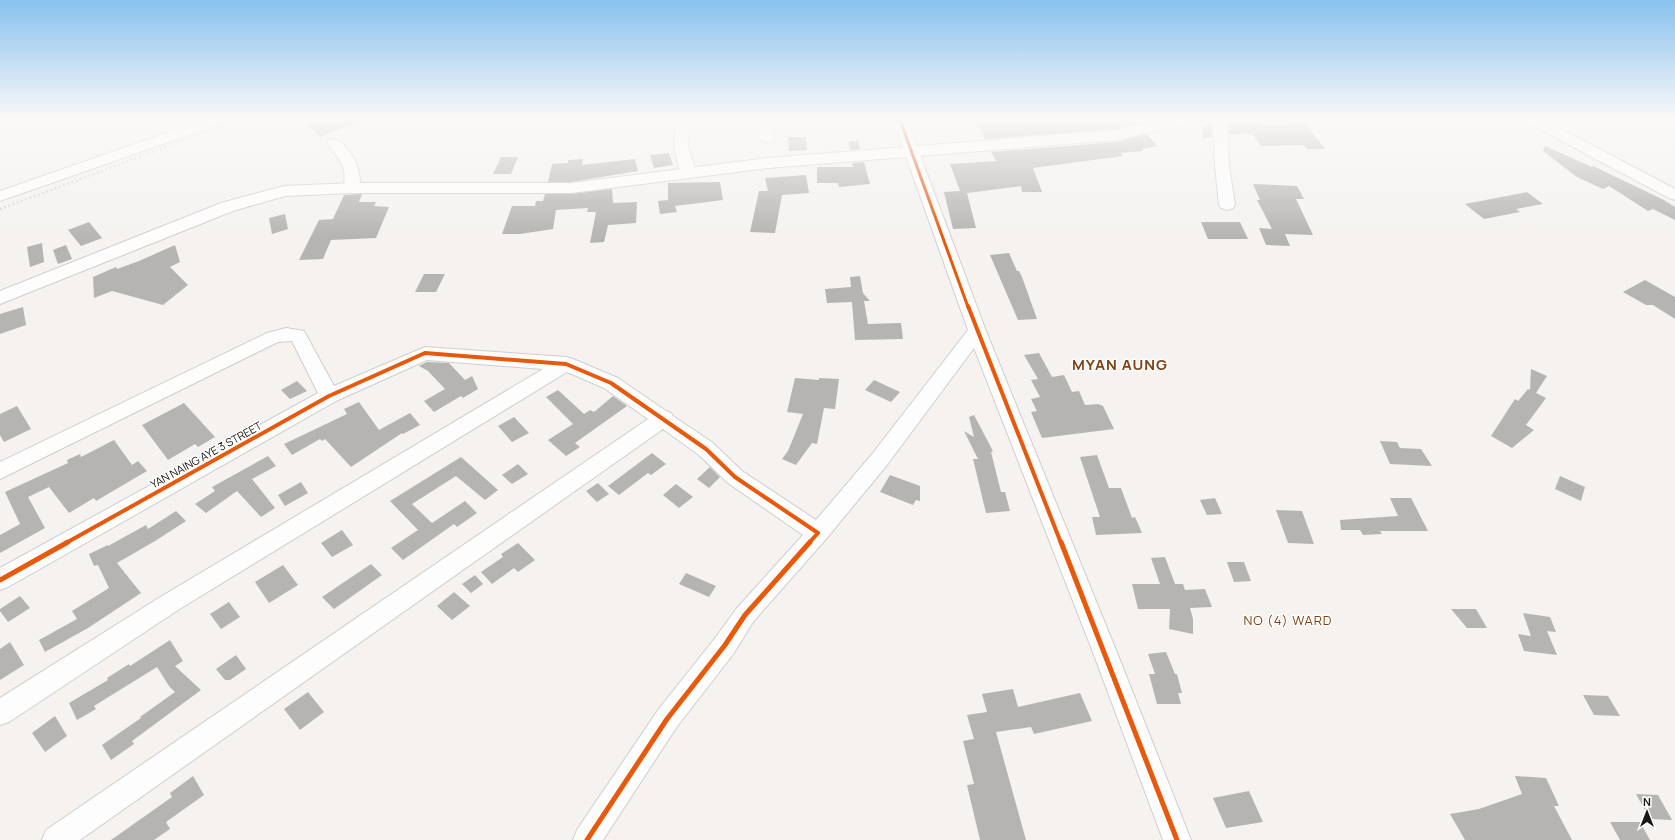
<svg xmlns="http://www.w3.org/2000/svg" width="1675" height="840" viewBox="0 0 1675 840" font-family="Manrope,sans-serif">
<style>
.building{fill:#b6b4b2}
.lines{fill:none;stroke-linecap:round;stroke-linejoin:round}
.minor-casing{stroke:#d0cecd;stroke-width:2}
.major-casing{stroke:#d0cecd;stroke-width:2}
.minor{fill:#fefdfd;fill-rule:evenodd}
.major{fill:#fefdfd;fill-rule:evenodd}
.rail{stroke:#d1d1d1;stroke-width:2.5;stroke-dasharray:1.5 3;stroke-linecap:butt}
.cycleway-far2-casing{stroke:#fff;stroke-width:5}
.cycleway-far1-casing{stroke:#fff;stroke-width:6}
.cycleway-casing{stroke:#fff;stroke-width:8}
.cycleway-far2{stroke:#e8590c;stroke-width:3}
.cycleway-far1{stroke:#e8590c;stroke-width:4}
.cycleway{stroke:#e8590c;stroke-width:5}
.labels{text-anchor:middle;stroke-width:3;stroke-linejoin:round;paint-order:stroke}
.street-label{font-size:11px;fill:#1a1817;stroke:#fff}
.quarter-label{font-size:13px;letter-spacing:1px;fill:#7e4314;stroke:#fff}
.district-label{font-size:15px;font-weight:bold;letter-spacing:1px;fill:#7e4314;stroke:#fff}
</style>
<rect width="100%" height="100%" fill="#f5f2f0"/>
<path class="building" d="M317,120h43v1l-40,16 -14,-13z
M977,120h19l2,4 50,-4h88l3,4 -23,5 -131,10z
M1258,120l5,5 43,-1 19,25h-18l-3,-4 -43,1 -9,-13 -23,2v-12z
M1212,125v12l-9,1 -1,-12z
M1147,134l10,12 -15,3 1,2 -22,2 1,3 -89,12 9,24h-20l-1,-6 -54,7 9,35 -23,1 -9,-37 16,-1 -10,-27 46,-3 -5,-9 125,-10z
M788,137h18l1,13 -18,1z
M858,140l2,9 -10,1 -1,-8z
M1545,146l47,21 1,-1 71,34 11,7v13l-22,-11 -5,2 -39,-25 -6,3 -26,-12 -34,-26z
M669,153l4,12 -19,3 -4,-13z
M501,157h17l-7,17h-18z
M583,159l-1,6 53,-6 3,12 -67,11h-23l4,-18 16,-1v-3z
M864,162l6,22 -31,3 -1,-4h-21v-16h36l-1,-4z
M806,175l3,18 -27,2 -7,38 -25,-1 9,-41h9l-3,-13z
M720,182l3,18 -48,6 2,6 -17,2 -2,-13 10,-1v-17z
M1253,184l44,2 7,13h-8l17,36 -28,-1 5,12 -24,-1 -7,-17 13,1 -15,-29h3z
M612,189l1,14 24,-1 -1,21 -28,2 -4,17 -14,1 6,-31h-9l1,-4 -32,2 -3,19 -33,5h-18l10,-28h23l1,-5h7l2,-7h26z
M1527,192l16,12 -27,5 4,3 -36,7 -19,-15z
M362,194l-3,8h17l-2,4 15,1 -13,31 -45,2 -8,19 -24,1 20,-40 14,-1 11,-24z
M285,214l3,15 -16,5 -3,-16z
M89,222l13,16 -21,8 -13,-16z
M1201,222h39l8,17h-40z
M42,243l2,19 -14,5 -3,-20z
M66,245l6,14 -14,5 -5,-14z
M175,245l5,17 -10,5 18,18 -25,20 -51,-14 -18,7 -1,-21 23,-10 1,2 22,-8z
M1009,253l8,18h2l3,6 15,42 -19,1 -28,-65z
M424,274h21l-9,18h-21z
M860,276l3,17 7,8h-6l4,23 33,-1 2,16 -48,1 -3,-38 -25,1 -2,-14 26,-2 -1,-10z
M1645,280l30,17v22l-22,-14h-7l-23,-13z
M23,307l3,18 -26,9v-20z
M1039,353l13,24 12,-2 8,17 7,-1 6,14 13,-1 5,2 11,23 -72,9 -11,-26 6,-1 -6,-12 9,-2 -9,-17 7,-1 -14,-24z
M427,362l22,1 16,17 7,-4 6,13 -15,9 -2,-2 -27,16 -10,-11 21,-12 -17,-18 -9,-5z
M1531,369l16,7 -11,17 10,5 -20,27 8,5 -22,18 -21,-12 24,-37 3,2 10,-12 2,1z
M795,378l24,2v-2l20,1 -4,30 -11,-1 -7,36 -5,-1 -16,22 -14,-6 6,-8 15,-37 -16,-2z
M874,380l26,12 -9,10 -26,-12z
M297,381l10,10 -17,8 -9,-9z
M558,390l26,24 6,-4 4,2 19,-16 14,10 -52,37 5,4 -14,9 -18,-16 25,-16 -27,-27z
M359,402l20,28 31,-17 10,12 -17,9 -1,-1 -51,34 -26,-28 -3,2 -2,-2 -28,16 -8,-11 63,-30 -3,-5z
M184,403l31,34 -17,10 -3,-3 -27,16 -26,-35z
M17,406l14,23 -27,13 -4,-7v-21z
M974,415l19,36 -2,1 10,40h4l5,19 -24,2 -13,-54h5l-14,-28 10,6 -5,-20z
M514,417l15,16 -17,9 -14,-16z
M114,440l18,25 6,-4 9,10 -51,30 -2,-3 -25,15 -20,-26 -21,10 17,31 -45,25v-18l20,-11 -15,-32 63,-29 -1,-3 13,-6 1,3z
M1380,441l17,1 3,6 21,1 11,17 -42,-2z
M652,453l14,11 -15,11 -3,-2 -29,22 -11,-9z
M1097,455l12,33h12l11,30 3,-1 7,16 -46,2 -4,-18h8l-20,-60z
M268,456l8,10 -24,13 23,29 -14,9 -24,-26 -31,22 -11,-9 20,-13 -3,-4z
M461,457l37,33 -13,10 -29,-24 -44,28 20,19 33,-22 12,12 -20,14 -3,-3 -51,36 -12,-12 27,-18 -28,-29z
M518,464l10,10 -16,10 -10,-9z
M710,467l10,10 -11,11 -12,-9z
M890,475l30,11v15l-4,-1 -3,5 -33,-13z
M1560,476l25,11 -4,14 -26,-12z
M301,482l7,11 -23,13 -7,-11z
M598,483l11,11 -12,8 -11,-11z
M676,484l17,13 -14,11 -16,-13z
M1215,498l7,16 -15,1 -7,-15z
M1390,498h21l17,33h-48l2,3 -19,1 -3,-5h-19l-1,-10 58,-4z
M1276,510l26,1 12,33 -26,-1z
M176,511l10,10 -31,20 -38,22 24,30 -53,35 -43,24 -6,-12 38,-21 -5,-8 37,-23 -11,-23 -4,1 -5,-12 19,-9v1l38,-21 2,4z
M342,530l11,15 -21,12 -11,-14z
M518,543l17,17 -17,12 -4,-4 -22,16 -11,-12 22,-15 -2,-3z
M1165,557l10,27h8l2,6 20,-1 7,18 -22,1 3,11v15l-24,-5 1,-20h-32l-6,-25h28l-9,-26z
M1227,562h17l7,19 -17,1z
M371,564l11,11 -48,34 -12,-12z
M283,565l15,20 -29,18 -14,-21z
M686,573l30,13 -7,11 -30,-13z
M475,575l8,9 -12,9 -9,-9z
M454,592l16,14 -18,14 -15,-14z
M20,596l10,12 -22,14 -8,-11v-2z
M229,602l11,15 -19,12 -11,-15z
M1451,609h25l11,19h-20z
M1523,613l27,4 6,15 -9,-1 10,24 -33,-4 -6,-17 13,2z
M170,640l13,21 -8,5 26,24 -69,51 2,3 -23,16 -9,-15 39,-27 -1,-1 35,-25 -6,-6 -12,-19 -63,39 2,3 -19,11 -8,-17 39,-23 -1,-2 22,-14 1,2z
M10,642l14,23 -24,15v-31z
M1166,652l9,22h2l5,19h-4l3,11h-24l-8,-30h6l-7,-20z
M236,655l10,14 -16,11h-5l-9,-11z
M1013,689l5,18 62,-14 12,28 -58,13 -3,-7 -35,5 30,108h-46l-13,-55 7,-1 -11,-43 11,-2 -7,-24 20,-3 -5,-18z
M308,692l16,20 -24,18 -16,-21z
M1583,695l25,1 12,20 -26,-1z
M55,716l12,20 -22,16 -13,-19z
M193,776l11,19 -38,27 4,7 -16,11h-43l61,-43 -2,-4z
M1515,776l31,2 13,28h-5l18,34h-107l-15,-26 29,-5 43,-15z
M1249,791l14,31 -37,6 -13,-30z
M1636,794l22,1 14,25 -22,-1z
M1610,822h30l10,18h-30z"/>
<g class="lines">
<g class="minor-casing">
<path id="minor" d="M204,120h21l-2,3 -223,78v-10z
M676,120h14l-2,27 8,25 -3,3 -5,2 -5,-2 -3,-3 -6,-25z
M756,120h14l4,18 -2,3 -5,1 -5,-1 -2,-3z
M893,120h14l79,211 132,324 73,185h-28l-69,-185 -120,-307 -87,117 -61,74 -73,83 -19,31 -58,75 -73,112h-30l4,-10 81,-120 58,-73 21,-29 66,-73 -75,-52 -29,-28 -36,-26 -583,411h-38l4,-10 602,-411 -44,-31 -37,-16 -389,238 -169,112 -9,3v-27l162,-102 381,-227 -116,-9 -91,41 -328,186 -8,3v-22l318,-175 -26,-52 -14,1 -278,137v-17l267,-129 19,-5 18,3 30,55 91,-39 141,10 7,2 45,19 48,33 5,2 2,3 40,27 29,28 74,49 57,-67 95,-123z
M1213,120h14l2,45 6,40 -2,3 -6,2 -6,-2 -2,-3 -4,-40z
M1526,120h18l131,69v11l-6,-2 -141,-75z
M334,139c15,3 33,38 23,52l-5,2 -5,-2c-5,-6 -1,-14 -3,-21 -3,-11 -11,-18 -17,-27l2,-3z"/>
</g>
<g class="major-casing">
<path id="major" d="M1162,120h30l-3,3 -73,17 -348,28 -197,25h-219l-67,3 -52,15 -233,93v-13l221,-88 63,-17 68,-3h219l197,-25 348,-28z"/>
</g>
<use href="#minor" class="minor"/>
<use href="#major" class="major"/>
<path class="rail" d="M0,209l238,-89"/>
<g class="cycleway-far2-casing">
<path id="cycleway-far2" d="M900,120l68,187"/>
</g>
<g class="cycleway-far1-casing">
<path id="cycleway-far1" d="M968,306l93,237
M66,543l263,-147 96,-43 141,11 45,19 95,66 29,28 83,56 -9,10"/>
</g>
<g class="cycleway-casing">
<path id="cycleway" d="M1061,542l116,298
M0,580l68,-38
M587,840l80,-121 58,-74 20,-30 65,-73"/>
</g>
<use href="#cycleway-far2" class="cycleway-far2"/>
<use href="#cycleway-far1" class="cycleway-far1"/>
<use href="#cycleway" class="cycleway"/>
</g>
<linearGradient id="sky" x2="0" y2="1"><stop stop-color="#89c1ee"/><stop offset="0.5" stop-color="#faf9f8"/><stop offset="1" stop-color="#faf9f8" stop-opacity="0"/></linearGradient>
<rect width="1675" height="238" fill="url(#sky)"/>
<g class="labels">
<g class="street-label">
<text transform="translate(206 455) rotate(-29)" y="4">YAN NAING AYE 3 STREET</text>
</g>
<g class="quarter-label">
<text x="1288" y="625">NO (4) WARD</text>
</g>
<g class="district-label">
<text x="1120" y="370">MYAN AUNG</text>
</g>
</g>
<g transform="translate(1647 812)" stroke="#ffffff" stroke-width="3" paint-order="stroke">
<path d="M0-3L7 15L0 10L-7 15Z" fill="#1a1817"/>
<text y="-6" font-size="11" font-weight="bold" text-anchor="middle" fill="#1a1817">N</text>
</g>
</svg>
